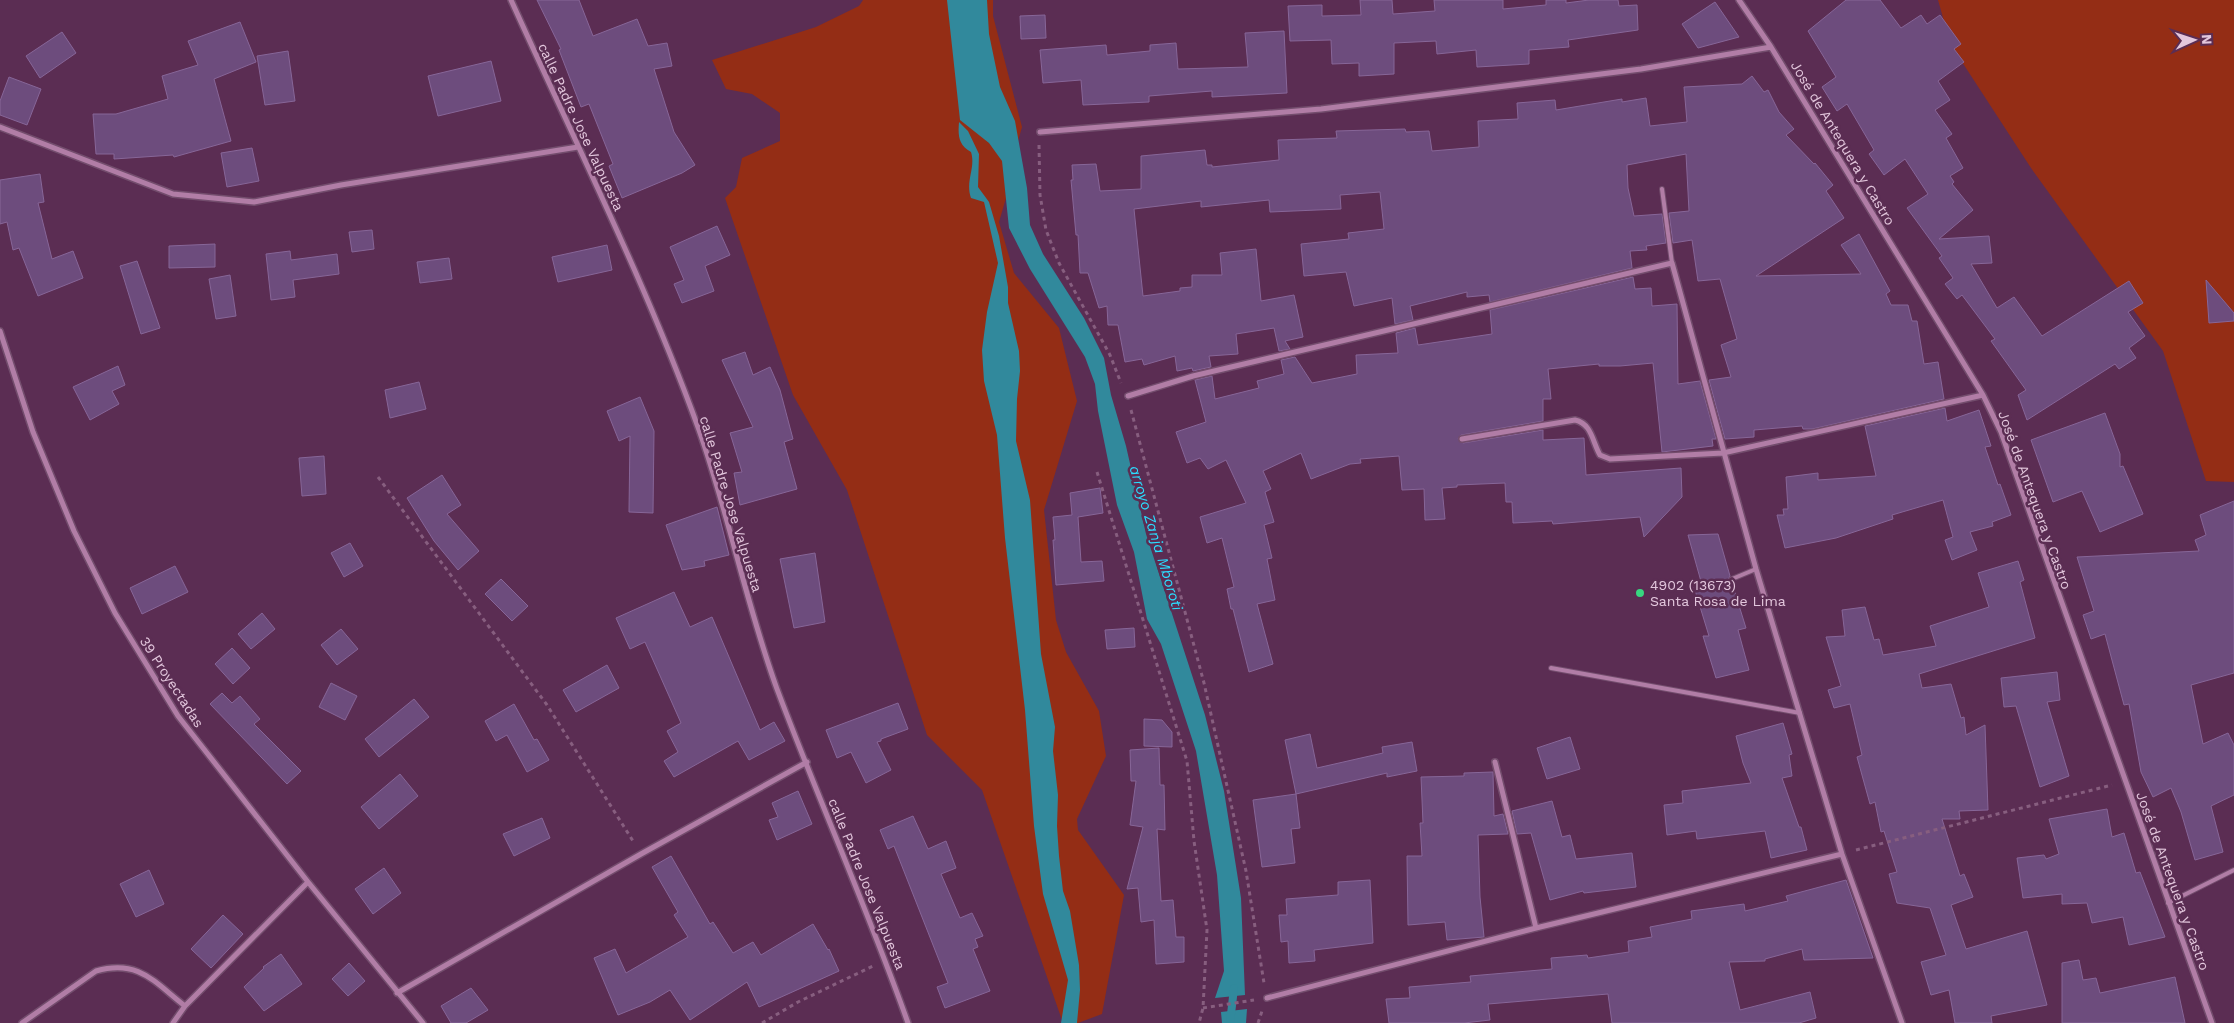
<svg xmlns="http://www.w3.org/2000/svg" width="2234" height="1023" viewBox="0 0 2234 1023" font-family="'Work Sans',sans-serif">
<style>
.green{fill:#942d15}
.water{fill:#31899c}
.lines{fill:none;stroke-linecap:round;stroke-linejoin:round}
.stream{stroke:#31899c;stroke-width:8}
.building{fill:#6d4c7d;stroke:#876698}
.service-casing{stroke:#734d6d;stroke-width:6}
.minor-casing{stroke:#734d6d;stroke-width:8}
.path{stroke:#875e7f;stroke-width:3;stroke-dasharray:4 4;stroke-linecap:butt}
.service{stroke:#b17da6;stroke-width:4}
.minor{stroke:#b17da6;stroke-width:5}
.poi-dot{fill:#37d880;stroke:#5b2d53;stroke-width:2}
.labels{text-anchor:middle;stroke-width:5;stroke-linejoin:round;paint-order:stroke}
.street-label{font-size:14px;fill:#e3c7dd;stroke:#5b2d53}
.poi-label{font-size:14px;fill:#e3c7dd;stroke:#5b2d53;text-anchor:start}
.water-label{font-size:15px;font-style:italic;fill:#2bdeff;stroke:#5b2d53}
</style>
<rect width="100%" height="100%" fill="#5b2d53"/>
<path class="green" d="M863,0h130v16l29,111 -17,60 1,11 -7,24 15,51 45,55 18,73 -33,109 12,110 10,32 33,59 7,45 -29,63 1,11 46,65 -22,119 -24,9h-15l-81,-233 -55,-55 -80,-245 -54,-95 -68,-197 11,-11 6,-29 38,-17v-28l-28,-19 -26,-5 -14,-29 104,-33 43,-21z
M1938,0h296v482l-28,-1 -43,-130 -132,-183 -69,-106 -12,-20z"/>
<path class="water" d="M947,0h40l2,34 11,53 15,34 12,67 3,37 13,29 41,64 20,40 7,37 15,51 20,88 59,181 19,76 17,107 4,97 -30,3 9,-27 -7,-96 -21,-124 -35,-107 -14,-25 -13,-67 -17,-47 -19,-94 -3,-27 -10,-27 -55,-88 -21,-41 -7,-67 -13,-18 -29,-23z
M959,122l9,9 11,23 -1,33 11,15 10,34 9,51v16l11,48 1,20 -3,28 -1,42 14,59 11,154 14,73 -2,24 5,44 -1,31 2,30 4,35 7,20 9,54 1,25 -3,33h-16l7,-43 -25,-86 -9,-68 -9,-116 -20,-172 -8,-103 -13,-54 -2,-31 5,-38 11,-49 -14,-61 -13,-4c-6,-17 5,-30 0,-46 -13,-7 -13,-17 -12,-30z
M1247,1009l-1,14h-24l-1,-11z"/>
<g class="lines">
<path class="stream" d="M1230,1023l4,-35"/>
</g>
<path class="building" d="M537,0h42l14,36 44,-17 11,27 19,-3 5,23 -18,3 20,63 21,33 -13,8 -60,25 -13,-32 4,-2 -24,-60 -8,3 -22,-57 2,-1z
M1360,0h32l1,14 42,-3 -1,-11h69v9l43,-4v-5h20v3l23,-3h29l1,6 18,-1 1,25 -70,10 1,7 -40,3v14l-52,3 -1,-17 -39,4 -1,-13 -42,2v31l-35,2v-13l-27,1 -1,-24 -41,1 -2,-35 34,-1v11l39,-1z
M1846,0h34l21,28 20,-13 6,9 13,-9 21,29 -7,5 10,13 -26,19 12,19 -15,10 17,24 -6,4 17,30 -13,8 4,6 -2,2 21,26 -34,29 50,-3 3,27 -21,1 26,44 17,-11 28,39 87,-55 14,22 -15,9 17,24 -16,12 7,10 -17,11 -4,-5 -88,56 -9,-25 8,-5 -35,-49 4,-2 -33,-44 -5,4 -12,-15 8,-6 -14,-20 3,-2 -35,-48 21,-14 -23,-35 -21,16 -15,-21 5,-4 -27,-46 -10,7 -15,-24 14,-10 -28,-46z
M1715,2l24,35 -41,11 -16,-24z
M1045,15l1,23 -25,1 -1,-23z
M240,22l16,40 -42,17 17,62 -57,16 -1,-2 -59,4v-5h-18l-3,-40h23l52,-15 -6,-23 36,-11 -10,-24z
M1284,31l3,62 -75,4v-6l-63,5v6l-66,3 -2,-25 -38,3 -3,-33 66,-5 1,10 43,-4v-6l26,-2 2,26 70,-2 -3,-34z
M62,32l14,21 -36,25 -14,-22z
M288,51l7,50 -30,4 -8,-49z
M491,61l10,40 -63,15 -10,-40z
M1752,76l12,16 4,-2 11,22 15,17 -8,6 28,29 1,-1 18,22 -7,6 18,27 -88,58 105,-2 -20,-29 18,-11 31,57 -4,3 5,11h17l4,16h5l7,43 14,-2 6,37 -132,30h-9l-1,-3 -48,4v7l-29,2 -16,-59 22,-3 -10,-32 16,-6 -17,-60 -22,2 -6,-41 -19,3 -4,-30 20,-2 -3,-57 -59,11 1,23 6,28 28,-2 4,29 -20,3 1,4 -17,1 2,17 -142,34 -1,-7 -22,2v-5l-57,14 3,14 -18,4 -3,-26 -38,8 -8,-34 -42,4 -3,-32 48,-5 -1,-6 36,-4 -4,-37 -40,3 1,14 -71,3 -1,-12 -68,7v-6l-67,8 9,87 37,-5v-3l12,-1v-12h30l-2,-22 36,-4 5,52 33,-6 9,42 -18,4 5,8 -11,2 -5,-23 -38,6 2,20 -29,2 2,11 -18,4 -1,-3 -15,3 -2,-15 -31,9 -2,-6 -17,3 -7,-37h-10l-1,-19 -8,2 -11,-35h-8l-2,-38h-2l-5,-55h2l-1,-15 24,-1 4,27 41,-2v-33l64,-6 2,15h5v2l67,-7 -1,-20 59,-2 -1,-7 69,-2 1,3 23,-1 3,20 47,-4 -1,-26 40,-2 -1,-16 38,-3 1,10 66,-11v3l24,-4 4,28 37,-4 -3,-35 58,-3z
M9,77l32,12 -14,36 -27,-10v-14z
M252,148l7,33 -32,6 -6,-34z
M40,174l4,28 -6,1 14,56 21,-8 10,27 -45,18 -19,-48 -6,2 -6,-28 -7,2v-44z
M717,226l13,29 -25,11 9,25 -32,12 -8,-19 10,-4 -14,-33z
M372,230l2,19 -22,3 -3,-20z
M215,244v23l-46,1v-22z
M607,245l5,25 -54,12 -6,-25z
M290,251l1,9 46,-6 2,20 -46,6 2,17 -24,3 -5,-46z
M449,258l3,21 -32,4 -3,-21z
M137,261l23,67 -19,6 -21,-68z
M230,275l6,41 -20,3 -7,-40z
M1633,277l2,12 16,-1 1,18 25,-2 1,80 22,-3 16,58h-4l1,7 -51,6 -9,-89 -33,3h-21v-2l-51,5 3,30h-8v22l-82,14 -3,4 5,4 80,-13v10l41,-2 2,37 95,-7 1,29 -38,40 -4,-20 -87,7 -1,-3 -39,2 -1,-21h-6l-1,-19 -48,2v2l-15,1 3,31 -20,1 -1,-31 -22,1 -3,-34 -39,3 1,4 -11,1 -39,15 -10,-26 -38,18 8,18 -6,3 9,30 -10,3 8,33 -5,1 8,41 -18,4 16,60 -24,8 -16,-63h-2l-4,-20 7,-2 -12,-49 -15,5 -7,-26 46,-14 -20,-43 -18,9 -8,-11 -13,5 -11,-31 30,-10 -11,-42 17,-4 3,23 44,-11 -2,-7 27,-7 -3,-14 14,-3 17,26 45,-9 -1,-19 42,-2 -2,-20 19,-5 3,17 74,-11 -2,-24z
M2206,280l28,33v8l-25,2z
M745,352l8,23 17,-8 10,23 13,49 -9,3 13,47 -57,16 -6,-32 8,-1 -12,-39 23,-6 -31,-67z
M118,366l7,19 -13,6 7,13 -29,16 -17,-33z
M419,382l7,27 -36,9 -5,-28z
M640,397l14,34 -1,82 -24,-1 1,-76 -11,5 -12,-30z
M1945,408l2,13 32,-11 12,36 -6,1 13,38 2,-1 11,31 -19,7 1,4 -23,6 7,18 -25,10 -7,-20 8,-3 -10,-37 -51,15 1,4 -57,19 -51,10 -8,-33h7l-1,-6h5l-2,-32 32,-4v7l58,-4 -11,-50z
M2105,413l15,41v13l3,-1 20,48 -43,18 -18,-41 -29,11 -22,-62z
M324,456l2,38 -24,2 -3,-38z
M442,475l19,30 -14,9 32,37 -21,19 -24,-29 -27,-43z
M1100,488l3,25 -25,4 3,45 21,-1 2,20 -48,4 -3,-45h2l-2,-23 19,-2 -2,-22z
M2234,501v172l-43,12 12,59 25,-11 6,12v50l-23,11 12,46 -28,8 -14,-48 -10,-24 -18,9 -12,-25 -12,-68 -5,1 -19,-71 -14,5 -8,-24 11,-4 -17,-54 122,-6 -4,-11 11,-5 -6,-20z
M717,507l12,48 -25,6 1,5 -23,4 -16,-45z
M1718,534l12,42 -2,4 4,3 14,45 -8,2 11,40 -33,8 -13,-42h6l-15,-49 8,-2 -14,-50z
M350,543l13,23 -19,11 -13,-24z
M815,553l10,69 -31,6 -14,-69z
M2018,561l6,19 -4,2 15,56 -116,36 3,14 29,-4 10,34 3,-1 2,18 19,-10 3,85 -29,1 1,8h-18l18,57 4,-2 9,23 -22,8 15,44 61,-18 20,74 -56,11 1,7h-37l-6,-33 -18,5 -10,-33 25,-7 -16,-47 -33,-5 -8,-29 8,-2 -13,-41 -3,1 -6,-30 -5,2 -13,-47 5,-2 -12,-51 -16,4 -6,-18 13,-4 -15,-49 19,-1 -3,-26 23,-3 9,33 5,-1 4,16 53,-9 -6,-20 59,-19 -11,-34z
M175,566l13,26 -46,22 -12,-26z
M501,579l27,27 -16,15 -27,-27z
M674,592l16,35 22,-10 48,113 14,-8 11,19 -36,19 -11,-19 -64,36 -10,-16 14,-9 -11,-21 14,-8 -36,-81 -15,7 -14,-31z
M262,613l13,16 -24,20 -13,-15z
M1134,628l1,19 -28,2 -2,-19z
M341,629l17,20 -21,16 -16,-20z
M232,648l18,20 -17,16 -18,-20z
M607,665l12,23 -43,24 -13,-22z
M2057,672l3,28 -13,2 22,74 -29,11 -24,-81 -12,1 -3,-29z
M331,683l26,13 -12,24 -26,-13z
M222,693l10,10 8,-7 20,23 -6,5 47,47 -14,13 -77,-80z
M414,699l15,18 -50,40 -14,-18z
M898,703l10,26 -27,10v2l-4,1 14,28 -25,13 -15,-31 -14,6 -11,-28z
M514,704l20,36 3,-1 12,21 -22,12 -20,-37 -11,6 -11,-20z
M1144,719l18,1 10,12v15l-28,-1z
M1783,723l9,31 -3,1 3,21 -10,2 17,49h2l6,23 -36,8 -6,-27 -68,8 -1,-8 -29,4 -3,-30 19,-2 -1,-12 69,-8 -8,-20 -7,-27z
M1310,734l7,34 66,-15 -1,-6 30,-5 5,29 -30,6v-4l-91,21 -11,-54z
M1570,737l10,32 -33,10 -10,-31z
M1159,748l1,37h4l1,45 -8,-1 4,72 12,-1 3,37h8v25l-28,2 -2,-44 -13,2 -3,-34 -11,1 16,-62 -13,-2 6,-44h-5l-1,-31z
M1493,772l1,44 9,-2 5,20 -30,1 2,62 4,40 -37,3 -2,-18 -37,3 -1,-69h15l-2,-33h3l-2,-46 43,-1v-3z
M400,774l18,22 -39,33 -18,-22z
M798,791l14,33 -35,16 -8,-20 9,-3 -6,-14z
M1296,794l4,34 -9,1 4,34 -33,4 -9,-67z
M1552,801l10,36 8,-2 6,24 56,-6 4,34 -52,6 -1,-2 -33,9 -19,-67 -14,1 -5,-23z
M2107,809l5,28 12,-4 12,40 4,-1 25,65 -36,8 -6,-28 -31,6 -5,-20 -25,1v-10l-39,4 -6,-40 27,-3 2,4 13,-5 -10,-35z
M913,816l15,33 18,-8 10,27 -15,6 19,44 12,-5 11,23 -8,3 3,8 -5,2 17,42 -45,17 -8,-21 11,-4 -54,-137 -6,3 -8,-19z
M542,818l8,20 -36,18 -11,-22z
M671,856l39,68 3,-2 20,31 20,-11 8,13 52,-31 15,26 1,-1 10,22 -80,36 -12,-25 -57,38 -20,-30 -20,12 -32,13 -24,-57 21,-9 11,24 62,-36 -14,-22 4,-3 -26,-45z
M384,868l17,25 -28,21 -18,-25z
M149,870l15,34 -28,13 -16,-33z
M1370,880l3,63 -59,7 1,11 -26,2 -1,-22 -7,1 -2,-27h8l-1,-16 52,-4v-13z
M1846,880l27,78 -69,2 -2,-11 -37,10v2l-36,1 11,48 70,-18 6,26 -17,5h-187l-4,-29 -120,10 2,16 -26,3h-75l-3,-24 24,-1 -1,-11 62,-5 -1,-6 82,-7 -1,-11 36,-3 1,3 41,-6 -1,-11 24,-4 -2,-10 42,-8 -1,-8 53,-7 1,7 43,-10 -2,-5z
M223,915l20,19 -32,34 -20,-19z
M281,954l21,30 -38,27 -20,-24 20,-19 -1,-1z
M2079,960l4,20 13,-2 4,15 75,-16 10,46h-123v-60z
M349,963l16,18 -17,15 -16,-17z
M471,988l17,22 -22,13h-15l-10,-17z"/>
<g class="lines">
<g class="service-casing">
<path id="service" d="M1662,189l10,74
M1732,579l24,-10
M1551,668l249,45
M2168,903l66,-33"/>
</g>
<g class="minor-casing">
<path id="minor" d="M511,0c64,142 135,283 188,430 30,85 47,174 78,259 42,112 91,221 131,334
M1739,0l32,47 212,348 18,37 211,591
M0,127l173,67 81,8 87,-17 237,-38
M1040,132l281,-23 320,-40 130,-22
M0,331l33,101 41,99 41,82 63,103 130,166 115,141
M1128,396l65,-20 479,-113 84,306 86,285 60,169
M1462,439l113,-19c17,4 17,21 25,35l10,4 113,-6 260,-58
M1495,762l41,166
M397,993l244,-139 166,-92
M1267,998l269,-70 306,-74
M22,1023l74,-52c43,-12 58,11 89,35
M173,1023l12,-17 123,-124"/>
</g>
<path class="path" d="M1039,145l1,50 6,35 13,33 51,92 11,28
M1131,410l73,273 42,188 18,112
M1097,472l90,289 7,80 13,89 -4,78 -4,15
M378,477l169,228 86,136
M1856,850l256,-65
M1203,1008l51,-8
M762,1023l36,-21 75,-36
M1258,1023l4,-12"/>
<use href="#service" class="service"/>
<use href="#minor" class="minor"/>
</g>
<circle class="poi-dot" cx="1640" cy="593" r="5"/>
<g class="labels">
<g class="street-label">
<text transform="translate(581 127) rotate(65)" y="5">calle Padre Jose Valpuesta</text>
<text transform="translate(1843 143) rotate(59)" y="5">José de Antequera y Castro</text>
<text transform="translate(2035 500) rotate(70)" y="5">José de Antequera y Castro</text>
<text transform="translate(731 504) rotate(73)" y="5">calle Padre Jose Valpuesta</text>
<text transform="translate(172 682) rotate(57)" y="5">39 Proyectadas</text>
<text transform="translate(2173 881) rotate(70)" y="5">José de Antequera y Castro</text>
<text transform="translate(867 884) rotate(68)" y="5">calle Padre Jose Valpuesta</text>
</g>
<g class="poi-label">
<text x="1650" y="590">4902 (13673)<tspan x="1650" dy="16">Santa Rosa de Lima</tspan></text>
</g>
<g class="water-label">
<text transform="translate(1156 538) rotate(73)" y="5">arroyo Zanja Mboroti</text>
</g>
</g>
<g transform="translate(2194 40) rotate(87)" stroke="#5b2d53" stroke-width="4" paint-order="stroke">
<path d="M0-4L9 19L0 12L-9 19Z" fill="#e3c7dd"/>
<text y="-8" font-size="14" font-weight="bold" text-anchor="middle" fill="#e3c7dd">N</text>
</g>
</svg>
